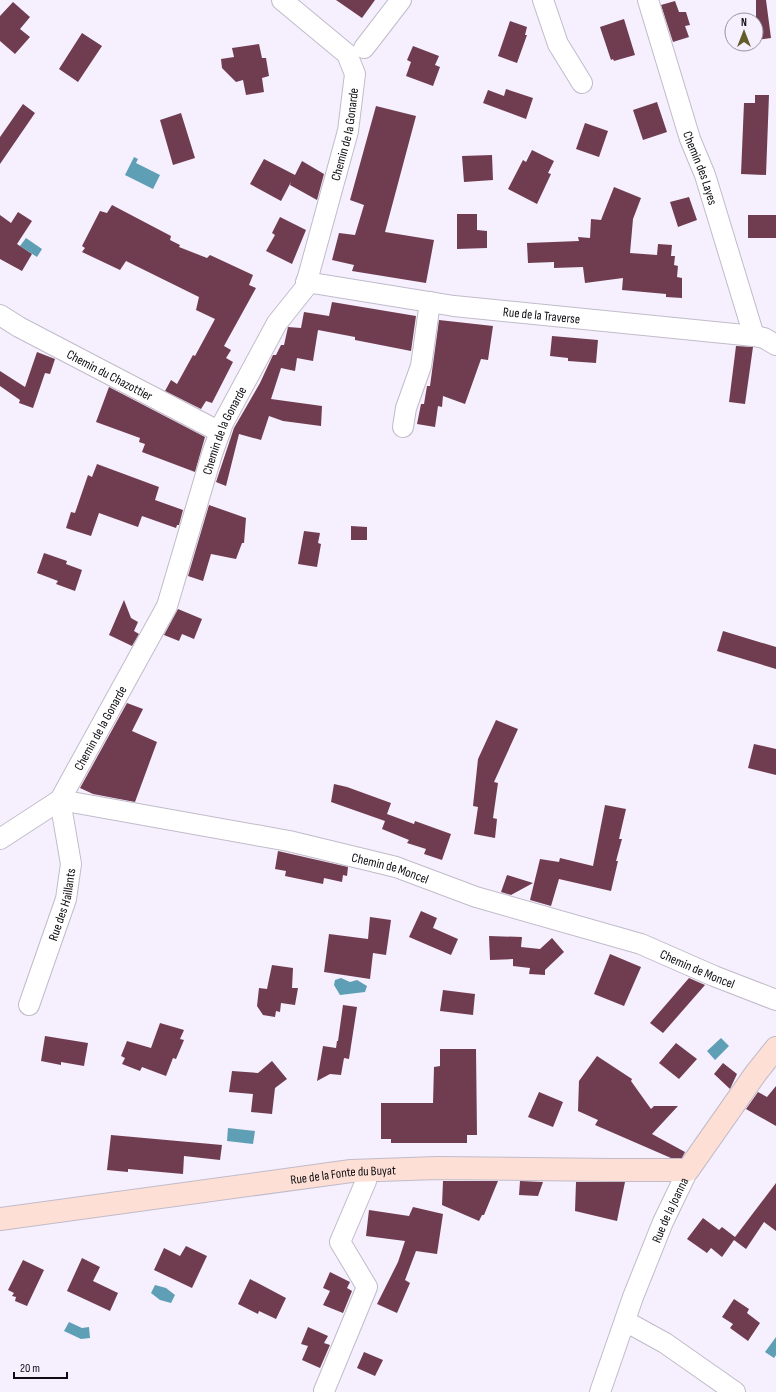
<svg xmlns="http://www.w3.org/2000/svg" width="776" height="1392" viewBox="0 0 776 1392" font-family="'Sofia Sans Condensed',sans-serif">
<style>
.water{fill:#5e9fb6}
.building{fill:#703d50}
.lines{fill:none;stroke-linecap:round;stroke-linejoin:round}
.street-casing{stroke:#c1bbca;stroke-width:22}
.secondary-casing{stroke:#c1bbca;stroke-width:24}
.street{stroke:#fff;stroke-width:20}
.secondary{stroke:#fddfd5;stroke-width:22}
.labels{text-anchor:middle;stroke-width:4;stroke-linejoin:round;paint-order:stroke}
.street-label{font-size:13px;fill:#0e0c11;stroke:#f5effe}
</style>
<rect width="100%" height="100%" fill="#f5effe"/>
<path class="water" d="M134,157l4,2 -2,4 24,12 -7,14 -28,-14z
M26,238l16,11 -5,8 -17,-11z
M341,978l9,4 7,-2 10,6 -2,6 -25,3 -6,-10 1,-5z
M721,1038l8,8 -14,14 -8,-9z
M228,1128l27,3 -2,13 -26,-3z
M155,1285l11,3 9,7 -4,8 -11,-3 -9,-7z
M69,1322l13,6 7,-1 1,11 -9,1 -17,-8z
M776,1337v18l-2,3 -9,-6z"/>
<path class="building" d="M336,0h39l-13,18z
M756,0h10l5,38 -15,2z
M675,1l4,11h7l4,13 -5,1 4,11 -16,5 -12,-37z
M13,2l17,15 -10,12 10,8 -15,17 -15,-13v-25z
M624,19l11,36 -21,6 -1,-2 -2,1 -11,-33z
M510,21l17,6 -2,8h2l-10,28 -19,-7z
M82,33l20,13 -24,36 -19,-13z
M259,44l3,14h4l3,18 -7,2 2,14 -18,3 -3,-15 -7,2 -14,-14 -1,-9 13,-2 -2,-9z
M413,46l26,10 -4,9 5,2 -7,19 -27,-10 5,-14 -4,-2z
M506,89l27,9 -7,21 -43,-16 5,-13 16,6z
M755,95h14l-3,80 -25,-1 3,-71h11z
M657,102l10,30 -24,8 -10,-30z
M23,104l12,9 -35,51v-27z
M376,106l40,10 -31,116 49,8 -8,43 -74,-12 2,-6 -22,-5 7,-27 16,2 9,-30 -14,-5z
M181,113l14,45 -22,7 -13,-45z
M585,123l23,8 -9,26 -23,-8z
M532,150l22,11 -6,12 3,1 -14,30 -29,-15 15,-29 3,2z
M492,155l1,25 -29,2 -2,-26z
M264,159l31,16 7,-14 22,13 -7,26 -27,-15 1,-3 -10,19 -31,-17z
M614,187l27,11 -8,21 -3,34 27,2 1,-11 14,1 -1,11h4l-1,9 4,1 -1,11 5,1v20l-16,-1v-3l-44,-4 1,-12 -38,5 -2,-16 -29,1v-6l-26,1 -1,-20 52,-2 -1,-4 12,1 1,-19 10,1z
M689,197l8,23 -19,7 -8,-25z
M112,205l59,31 -1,4 10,5 -1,2 28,11 3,-3 43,20 -4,10 7,3 -32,58 7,4 -5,8 7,4 -21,41 -6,-2 -5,8 -36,-18 6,-11 6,4 16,-29 2,1 20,-37 -19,-9 3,-13 -73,-36 -6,9 -38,-18 3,-4 -3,-2 18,-35 7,2z
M18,212l14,9 -15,23 15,10 -10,17 -22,-12v-44l11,8z
M457,214h20v16l10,1v17l-30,1z
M748,215h28v23h-28z
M280,217l26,13 -14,34 -26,-13 9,-16 -3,-2z
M332,302l84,14 -5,35 -56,-11v-3l-37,-7 -5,31 -16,-3 -2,13 -14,-3 -10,31 51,7 -1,20 -38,-5 -14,-5 -8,24 -22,-6 -13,52 -10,-4 18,-54 26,-45 13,-28h3l5,-10h3l4,-18 13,1 3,-16 25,4z
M439,320l54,6 -5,34 -7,-1 -16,45 -22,-8 -1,11 -4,-1 -3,21 -18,-3 4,-20h3l3,-18h3z
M552,336l46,4 -2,23 -28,-2v-3l-18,-2z
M736,346l17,1 -8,57 -16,-2z
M37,352l18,7 -5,15 -5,-1 -12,35 -14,-5 1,-3 -20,-14v-15l25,16z
M109,387l96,50 -10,35 -53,-20 3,-8 -6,-2 1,-4 -44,-16z
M97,464l62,23 -4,13 28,10 -4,15h-2l-1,3 -34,-12 -4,11 -39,-14 -8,23 -25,-8 5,-16 4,1 13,-38 4,2z
M209,505l37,13 -2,25h-2l-6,16 -25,-5 -8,27 -15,-5z
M351,526l16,1v13h-16z
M304,531l16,2 -2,10 3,1 -4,23 -19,-3z
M44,553l23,8 -1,3 16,6 -7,21 -19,-7 2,-3 -21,-8z
M124,600l7,18 7,4 -4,9 5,3 -7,12 -23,-11z
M178,609l24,10 -8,20 -12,-5 -3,7 -15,-6z
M723,631l53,16v22l-59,-18z
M127,703l16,6 -11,22 25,11 -22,60 -42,-8 -13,-6z
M496,720l22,9 -24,53 4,1 -5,35 4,1 -2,19 -21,-4 4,-27 -5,-1 5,-47z
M754,744l22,5v26l-28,-7z
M334,784l13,3 44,16 -4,11 27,10 1,-3 36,13 -9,26 -18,-6 2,-5 -19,-6 2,-3 -27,-11 3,-8 -54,-19z
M605,805l21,4 -7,30h3l-6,22h2l-7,30 -52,-12 -8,27 -21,-6 10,-41 19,3 1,-4 33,8z
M278,851l70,16 -1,9 -4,-1 -1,7 -18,-4 -1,6 -38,-8 1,-5 -11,-2z
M507,875l26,8 -22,12 -10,-3z
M421,911l16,7 -4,10 25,11 -7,16 -42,-18z
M370,917l21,3 -5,35 -13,-2 -3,26 -46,-7 5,-38 39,5z
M489,936l33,1 -1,10 19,2 12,-11 12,14 -19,18v5l-16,-1 1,-6 -17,-2v-7l-23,1z
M610,954l31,13 -17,39 -30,-12z
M272,965l21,3 -1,20h6l-3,17 -14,-2 -1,9 -4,-1 -1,6 -12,-2 -6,-9 2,-18 8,1z
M689,978l16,7 -42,48 -13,-10z
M443,990l32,4 -2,21 -33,-4z
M343,1005l14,2 -8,52 -5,-1 -3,17 -11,-1 -13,7 6,-35 13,2 1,-7h1z
M160,1023l24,7 -4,9 4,1 -8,19 -3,-1 -7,18 -24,-9 -2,4 -18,-7 3,-6 -4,-2 6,-15 24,7z
M45,1036l43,7 -4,23 -23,-4v3l-20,-4z
M676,1043l21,16 -18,20 -20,-16z
M440,1049h36l1,86h-10v8h-76v-4h-10v-36h52l1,-36 6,-1z
M597,1056l35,23 -1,2 20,28 3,-3h24l-26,28 33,18 -3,6h-11l-76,-33 3,-5 -20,-9 1,-30z
M272,1061l15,18 -12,9 -3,26 -21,-2 2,-18 -24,-2 3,-21 26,2z
M723,1063l14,11 -7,15 -16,-15z
M776,1086v40l-30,-17 12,-17 9,5z
M539,1092l24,10 -10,25 -25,-10z
M111,1135l111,10 -2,15 -36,-4 -1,18 -55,-5v3l-21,-2z
M443,1181h55l-14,34h-2l-3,6 -37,-16z
M520,1181l23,1 -5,14 -19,-1z
M576,1182h49l-8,39 -42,-10z
M776,1183v48l-12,-9 -18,27 -12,-9 -12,17 -11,-9 -4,5 -20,-14 16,-21 16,12 3,-3 13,10z
M413,1207l30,7 -6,40 -21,-3 -11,29 5,3 -13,30 -20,-9 21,-42 7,-21 -39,-5 3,-26 40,6z
M186,1246l21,10 -15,32 -38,-18 10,-22 16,8z
M82,1258l18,9 -7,14 25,12 -8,18 -43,-20z
M23,1260l21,10 -17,36 -12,-5 1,-4 -4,-1 2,-3 -6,-3z
M330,1272l20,10 -3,6 5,3 -9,22 -20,-8 7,-14 -7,-3z
M250,1279l36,19 -10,21 -17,-8 -1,3 -20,-10z
M734,1299l15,10 -2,4 13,10 -12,18 -18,-13 3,-4 -11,-7z
M308,1327l20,9 -4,7 6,2 -10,23 -18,-8 6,-14 -7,-2z
M364,1352l19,8 -8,16 -18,-8z"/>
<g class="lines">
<g class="street-casing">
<g id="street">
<path d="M543,0l15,44 24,39"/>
<path id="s1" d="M648,0l42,139 15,36 49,161"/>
<path d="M364,48l37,-48"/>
<path id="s2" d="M306,282l148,24 300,30 10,2 12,7"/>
<path id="s3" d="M0,315l19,12 201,105"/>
<path d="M403,427l3,-19 15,-42 9,-64"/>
<path id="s4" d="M0,839l60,-39 229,41 107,26 80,30 165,47 73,32 62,24"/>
<path id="s5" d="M29,1005l37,-106 5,-35 -11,-64 107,-194 45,-152 11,-31 54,-100 28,-35 43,-157 7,-57 -8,-20 -65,-54"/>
<path d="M625,1321l40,22 70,49"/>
<path d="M324,1391l43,-104 -27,-45 26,-61 1,-11"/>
<path id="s6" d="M600,1392l33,-95 30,-75 25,-52"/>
</g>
</g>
<g class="secondary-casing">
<g id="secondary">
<path id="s7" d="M0,1219l351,-48 86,-3 174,2h77l68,-97 20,-25"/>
</g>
</g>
<use href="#street" class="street"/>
<use href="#secondary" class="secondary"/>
</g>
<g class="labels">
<g class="street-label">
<text dy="5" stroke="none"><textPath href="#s5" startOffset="943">Chemin de la Gonarde</textPath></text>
<text dy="5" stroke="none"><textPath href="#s1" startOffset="176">Chemin des Layes</textPath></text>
<text dy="5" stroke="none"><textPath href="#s2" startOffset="238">Rue de la Traverse</textPath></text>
<text dy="5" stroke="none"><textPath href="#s3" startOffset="125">Chemin du Chazottier</textPath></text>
<text dy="5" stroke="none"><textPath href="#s5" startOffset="619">Chemin de la Gonarde</textPath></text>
<text dy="5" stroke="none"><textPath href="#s5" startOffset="295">Chemin de la Gonarde</textPath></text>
<text dy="5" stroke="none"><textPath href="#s4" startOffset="409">Chemin de Moncel</textPath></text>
<text dy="5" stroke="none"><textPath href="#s5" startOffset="106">Rue des Haillants</textPath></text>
<text dy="5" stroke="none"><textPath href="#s4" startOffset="733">Chemin de Moncel</textPath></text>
<text dy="5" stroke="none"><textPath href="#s7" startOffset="346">Rue de la Fonte du Buyat</textPath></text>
<text dy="5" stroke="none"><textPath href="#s6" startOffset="195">Rue de la Joanna</textPath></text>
</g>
</g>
<g transform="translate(744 32)"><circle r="19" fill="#f5effe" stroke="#99949f"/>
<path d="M0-3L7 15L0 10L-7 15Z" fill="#625d2a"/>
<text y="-6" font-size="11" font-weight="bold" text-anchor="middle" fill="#0e0c11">N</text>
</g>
<path d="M14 1372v6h53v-6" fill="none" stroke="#0e0c11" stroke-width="2"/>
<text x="20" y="1372" font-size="12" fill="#0e0c11" stroke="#f5effe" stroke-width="3" paint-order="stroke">20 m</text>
</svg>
